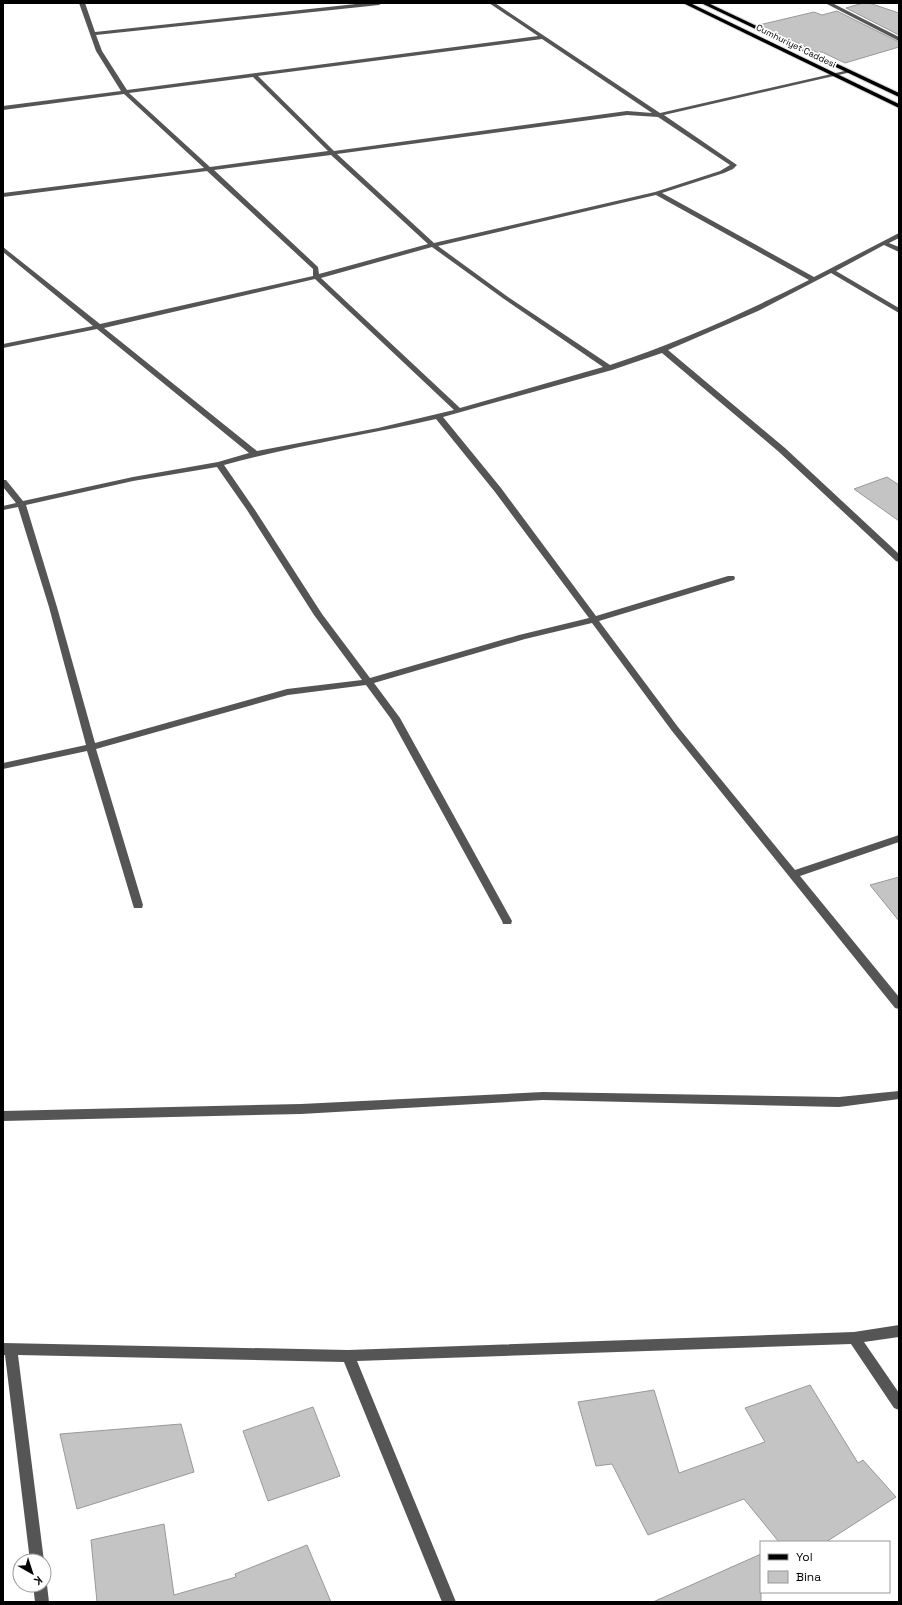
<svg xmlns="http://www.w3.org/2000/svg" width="902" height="1605" viewBox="0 0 902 1605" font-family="'Space Grotesk',sans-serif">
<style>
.building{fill:#c4c4c4;stroke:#999}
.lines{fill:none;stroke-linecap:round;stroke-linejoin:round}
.major-casing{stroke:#dbdbdb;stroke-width:2}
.minor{fill:#555;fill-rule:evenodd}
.major{fill:#000;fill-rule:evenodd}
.labels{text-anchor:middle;stroke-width:3.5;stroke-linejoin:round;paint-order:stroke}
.far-street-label{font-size:9px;fill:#000;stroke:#fff}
</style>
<rect width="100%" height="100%" fill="#fff"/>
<path class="building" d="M863,3h6l30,10v22l-53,-27z
M837,11l62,31v5l-54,16 -23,-11 -4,1 -59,-28 55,-13 8,3z
M887,477l12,8v36l-45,-32z
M899,877v44l-29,-36z
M810,1385l48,78 5,-3 33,37 -70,45h-47l-35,-43 -96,36 -36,-71 -16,2 -18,-64 76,-12 25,83 86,-31 -20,-34z
M313,1407l27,69 -72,25 -25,-70z
M181,1424l13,48 -117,37 -17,-75z
M164,1524l10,71 62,-18 -1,-3 72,-29 24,57h-234l-6,-62z
M761,1554v48h-108z"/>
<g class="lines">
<g class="major-casing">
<path id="major" d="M683,3h7l209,101v4z
M701,3h7l191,90v4z"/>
</g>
<path class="minor" d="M79,3h6l10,29 270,-29h17l-3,2 -283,30 6,16 25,39 411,-54 -49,-33h6l165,110 189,-43v2l-2,1 -183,42 73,50 -4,4 -9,4 -62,20 152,84 85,-44v5l-10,5 10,4v5l-15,-7 -48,26 63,37v5l-68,-40 -73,38 -90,39 117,98 114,106v8l-3,-1 -117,-109 -117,-99 -50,17 -169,47 58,71 95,128 132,-40h6l1,2 -1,2 -135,41 79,106 117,143 104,-35v7l-99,34 99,121v12l-4,-1 -223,-277 -80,-108 -67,16 -151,44 26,35 112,203 -1,3h-8l-1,-3 -111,-202 -25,-34 -78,10 -192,54 47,156 -1,3h-8l-1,-3 -46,-154 -84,18v-6l83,-18 -37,-138 -31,-100 -15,3v-4l13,-3 -13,-16v-7h3l17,21 110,-24 85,-15 31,-9 -152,-124 -94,19v-4l90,-18 -90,-74v-5l97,77 213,-48v-7l-106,-98 -204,26v-4l201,-25 -80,-74 -121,16v-4l118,-15 -25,-40zM542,39l110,74 -25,-2 -293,40 -76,-75zM253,77l75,74 -118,16 -81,-74zM627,115l31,2 72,48 -10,6 -65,21 -221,51 -97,-89zM331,155l97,89 -109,30 -1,-7 -104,-97zM656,195l153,85c-65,33 -130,62 -199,85l-102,-68 -70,-51zM432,247l72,52 99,68 -143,41 -139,-130zM315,279l139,131 -76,18 -121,23 -153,-123zM436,419l59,73 94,126 -70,17 -149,43 -48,-64 -67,-104 -31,-45c69,-19 142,-30 212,-46zM217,467l30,43 67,105 48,65 -75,9 -192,54 -38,-136 -31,-102 107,-24z
M825,3h7l67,34v4z
M899,1091v8l-60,8 -296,-7 -242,14 -298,7v-10l298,-7 242,-12 296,5z
M899,1325v12l-35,5 35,51v17l-5,-2 -43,-64 -494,17 99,241h-14l-98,-240 -326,-7 26,206h-14l-25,-206h-2v-12l345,7 506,-18z
M44,1580l3,5 2,17h-14l-2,-17h11z"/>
<use href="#major" class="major"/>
</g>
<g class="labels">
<g class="far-street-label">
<text transform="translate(796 46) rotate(26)" y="3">Cumhuriyet Caddesi</text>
</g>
</g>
<rect width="902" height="1605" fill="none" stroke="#000000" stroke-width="8"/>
<rect x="760" y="1541" width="130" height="52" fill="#ffffff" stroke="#999999"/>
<rect x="768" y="1554" width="20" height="6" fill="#000000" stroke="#999999"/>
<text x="796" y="1561" font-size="12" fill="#000000">Yol</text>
<rect x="768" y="1571" width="20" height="12" fill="#c4c4c4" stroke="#999999"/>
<text x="796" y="1581" font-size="12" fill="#000000">Bina</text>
<g transform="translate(32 1573) rotate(141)"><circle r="19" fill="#ffffff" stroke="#999999"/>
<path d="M0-3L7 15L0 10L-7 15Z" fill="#000000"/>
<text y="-6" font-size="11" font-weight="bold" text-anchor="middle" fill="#000000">K</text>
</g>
</svg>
